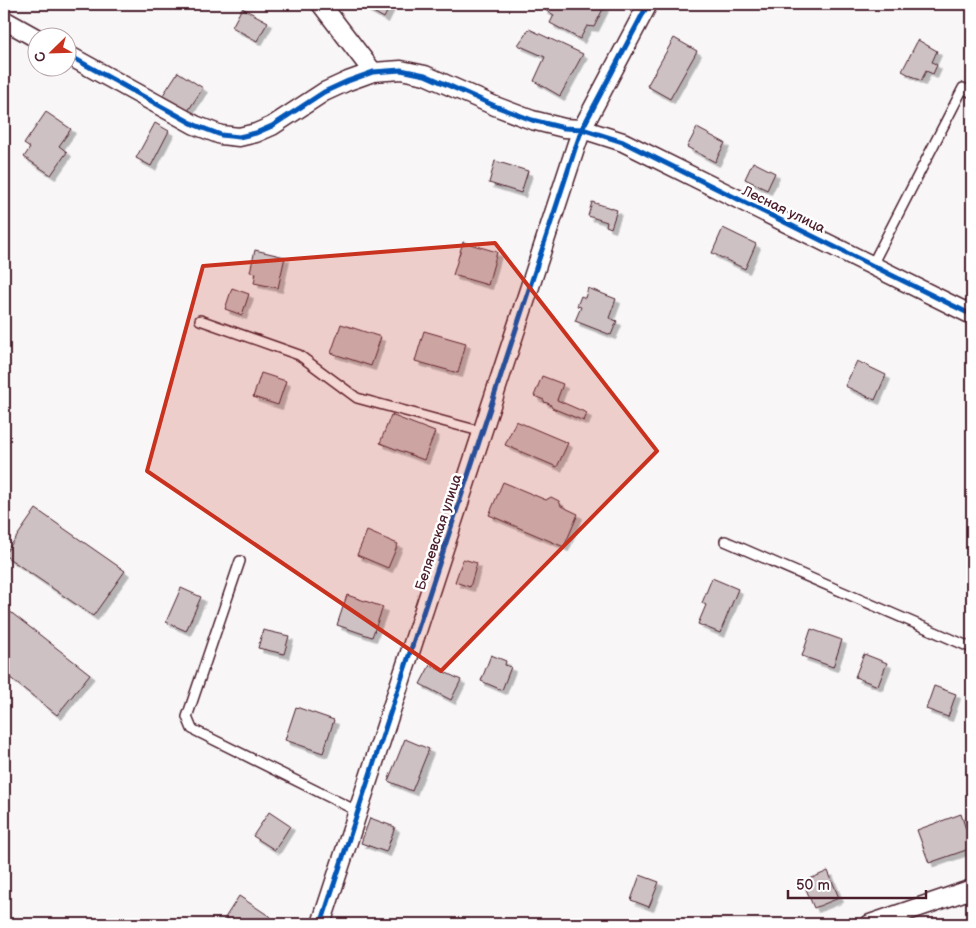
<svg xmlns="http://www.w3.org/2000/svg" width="976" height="928" viewBox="0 0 976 928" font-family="'Balsamiq Sans',sans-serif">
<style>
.building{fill:#cdc1c4;stroke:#4a1f2b;filter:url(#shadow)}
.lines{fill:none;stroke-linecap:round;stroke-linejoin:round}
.service-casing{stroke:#4a1f2b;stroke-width:12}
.minor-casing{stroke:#4a1f2b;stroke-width:21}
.service{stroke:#fff;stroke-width:9}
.minor{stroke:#fff;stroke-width:18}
.cycleway-casing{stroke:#fff;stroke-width:8}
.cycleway{stroke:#0057b8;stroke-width:5}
.marked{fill:#c8321e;fill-opacity:0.2;stroke:#c8321e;stroke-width:4;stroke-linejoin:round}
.labels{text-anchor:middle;stroke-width:5;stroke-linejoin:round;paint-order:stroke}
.street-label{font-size:14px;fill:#4a1f2b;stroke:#fff}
</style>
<defs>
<filter id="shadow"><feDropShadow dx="4.5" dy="4.5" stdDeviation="0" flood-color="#0004"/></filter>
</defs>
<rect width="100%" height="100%" fill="#f8f6f7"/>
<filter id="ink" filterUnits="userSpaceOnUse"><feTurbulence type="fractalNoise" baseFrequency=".02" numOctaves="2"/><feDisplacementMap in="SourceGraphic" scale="10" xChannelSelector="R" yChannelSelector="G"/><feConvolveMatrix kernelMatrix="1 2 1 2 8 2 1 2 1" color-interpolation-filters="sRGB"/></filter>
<g filter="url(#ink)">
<path class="building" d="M359,4h32l-7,14z
M546,4h52l6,3 -10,20 -7,-1 -7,13 -30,-16 4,-8 -11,-6z
M242,8l26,14 -11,19 -25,-14z
M529,29l54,25 -23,42 -26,-15 11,-24 -27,-12z
M674,38l23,13 -27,48 -23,-13z
M918,40l19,11 -5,11 5,3 -4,9 -7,-3 -5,10 -19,-10z
M178,72l25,16 -17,26 -25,-16z
M46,112l25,17 -12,17 8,6 -16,23 -27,-18 6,-9 -6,-4z
M155,123l14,8 -18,35 -15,-8z
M697,128l28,15 -10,19 -28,-15z
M495,161l33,10 -7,22 -32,-10z
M753,162l22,11 -8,17 -22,-11z
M592,202l25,8 -6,18 -5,-2 1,-4 -19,-6z
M723,228l33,16 -11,25 -33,-16z
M463,242l34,10 -9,33 -35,-10z
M255,250l30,7 -7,31 -24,-5 2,-10 -6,-1z
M232,288l17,6 -7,21 -17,-6z
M588,288l28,11 -7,19 8,3 -6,14 -36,-14 6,-14 -4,-1 4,-10 4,2z
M341,324l40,13 -10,29 -40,-13z
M424,331l42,12 -8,30 -43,-12z
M857,361l29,14 -11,25 -30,-14z
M261,373l25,8 -8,24 -25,-8z
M542,376l21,8 -6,16 30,13 -3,8 -32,-13 -2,-4 -6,-2v-2l-10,-4z
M391,415l44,17 -11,28 -44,-17z
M516,421l52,22 -11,24 -52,-22z
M503,482l43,18 5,-3 8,4 2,5 17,8 -14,33 -75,-32z
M36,509l89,62 -32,45 -89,-61z
M367,531l31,13 -10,24 -31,-13z
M463,559l14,4 -7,24 -15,-5z
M712,578l26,11 -18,44 -22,-9 8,-19 -4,-2z
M181,588l20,9 -15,34 -20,-9z
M347,595l36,12 -11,30 -35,-12z
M4,607l86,67 -33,41 -53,-42z
M811,629l31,11 -9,27 -31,-11z
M263,630l26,6 -5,18 -26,-6z
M864,654l23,9 -9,23 -23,-9z
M491,655l15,6 -1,4 6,2 -9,23 -21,-9z
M430,665l31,15 -10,20 -31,-16z
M934,686l22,8 -8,23 -22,-8z
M296,707l38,13 -11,33 -38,-13z
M405,739l24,10 -17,42 -24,-10z
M269,812l21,14 -15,24 -22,-14z
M961,814l11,34 -43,15 -12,-33z
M370,818l25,9 -9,25 -25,-9z
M828,871l11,27 -25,10 -11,-26z
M640,875l19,7 -10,25 -18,-7z
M239,896l36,24 -3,4h-45l-4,-3z"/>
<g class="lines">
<g class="service-casing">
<path id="service" d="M872,265l91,-177 9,5
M200,320l99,35 58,43 126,34
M725,541l247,107
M240,561l-53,156 5,12 167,83"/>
</g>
<g class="minor-casing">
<path id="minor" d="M321,4l52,68
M4,20l34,19
M68,55l127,70 26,10 18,2 17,-4 16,-7 52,-34 24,-11 25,-9 28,-2 24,5 70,31 37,14 32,8 18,1 41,13 349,173
M321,924l255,-778 6,-17 66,-125
M870,924l102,-35"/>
</g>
<use href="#service" class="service"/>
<use href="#minor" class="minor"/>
<g class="cycleway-casing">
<path id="cycleway" d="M68,55l127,70 26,10 18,2 17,-4 16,-7 52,-34 24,-11 25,-9 28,-2 24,5 70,31 37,14 32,8 18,1 41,13 349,173
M321,924l255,-778 6,-17 66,-125"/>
</g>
<use href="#cycleway" class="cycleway"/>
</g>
</g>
<path class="marked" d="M495,243l162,208 -216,220 -294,-200 56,-205z"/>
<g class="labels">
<g class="street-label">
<text transform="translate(784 209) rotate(26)" y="5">Лесная улица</text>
<text transform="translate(438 532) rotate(-72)" y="5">Беляевская улица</text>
</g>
</g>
<rect width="976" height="928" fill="none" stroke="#fff" stroke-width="20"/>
<rect x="10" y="10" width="956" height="908" fill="none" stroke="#4a1f2b" stroke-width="2" filter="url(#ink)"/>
<g transform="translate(52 52) rotate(247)"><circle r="24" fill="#ffffff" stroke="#b7a5aa"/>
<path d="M0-4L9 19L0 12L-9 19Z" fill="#c8321e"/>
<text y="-8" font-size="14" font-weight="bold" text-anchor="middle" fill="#4a1f2b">С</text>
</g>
<path d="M788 890v8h138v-8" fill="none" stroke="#4a1f2b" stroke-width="2.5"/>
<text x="796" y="890" font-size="15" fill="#4a1f2b" stroke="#ffffff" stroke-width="4" paint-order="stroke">50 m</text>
</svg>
